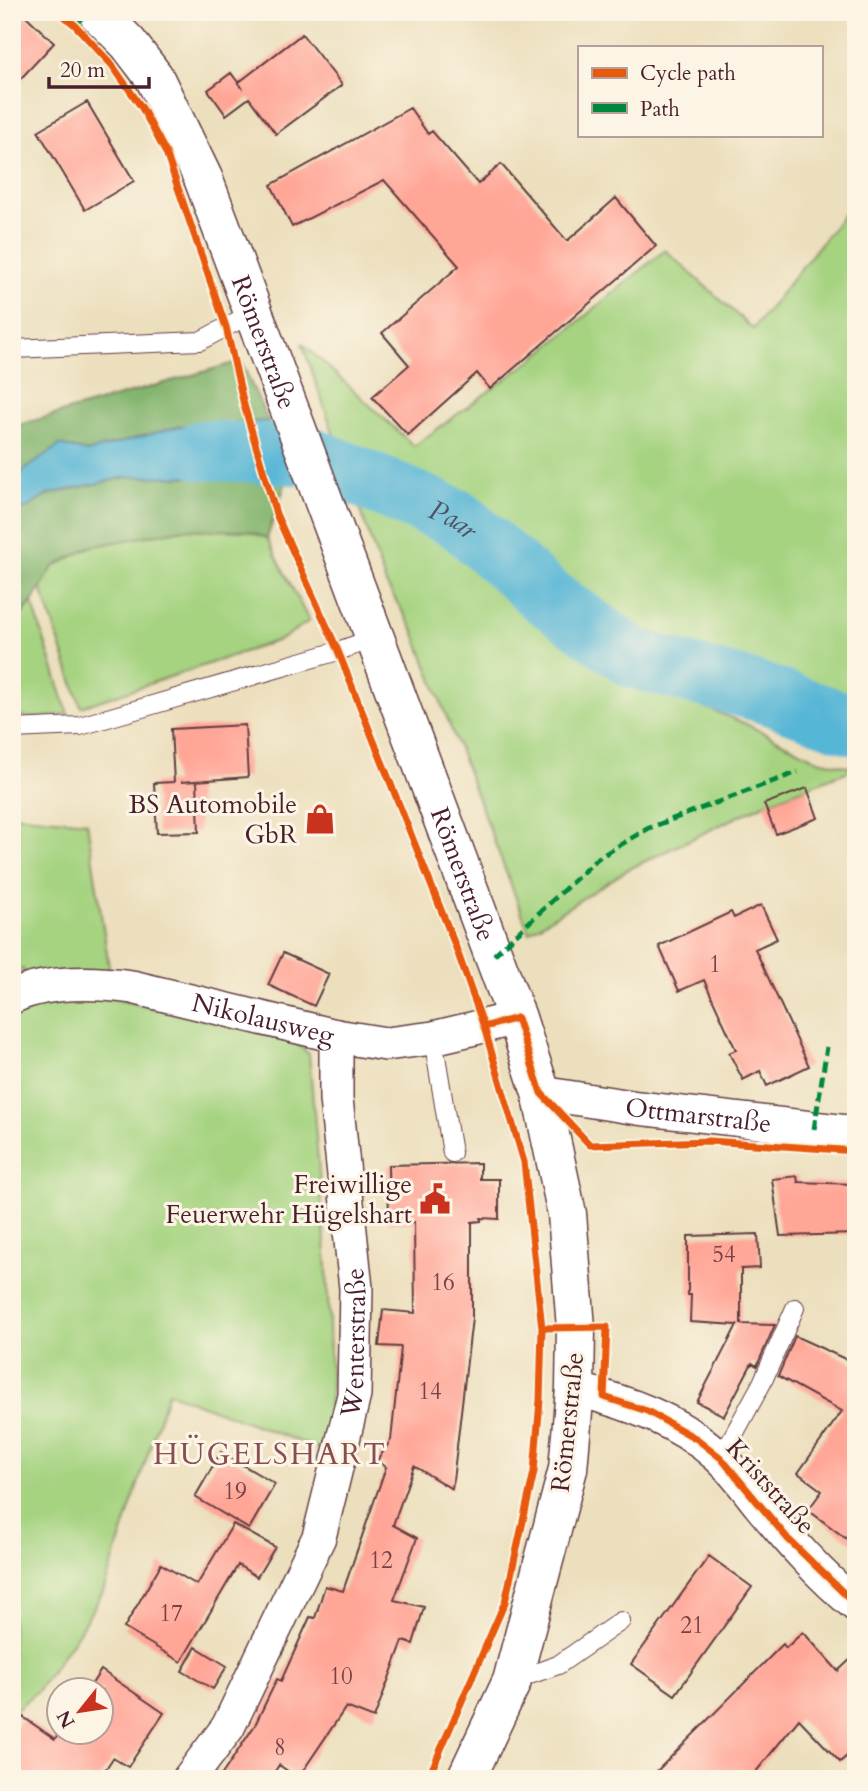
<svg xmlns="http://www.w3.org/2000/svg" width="868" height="1791" viewBox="0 0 868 1791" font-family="Cardo,serif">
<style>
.green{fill:#a5d380;stroke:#787956;stroke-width:2}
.forest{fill:#84b56e;stroke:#676a4c;stroke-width:2}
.water{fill:#56b6d5;stroke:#506a80;stroke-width:2}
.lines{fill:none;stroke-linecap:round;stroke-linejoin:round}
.river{stroke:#56b6d5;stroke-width:60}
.building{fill:#ffa697}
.service-casing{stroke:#623c41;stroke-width:20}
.minor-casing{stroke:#623c41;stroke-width:36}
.secondary-casing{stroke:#623c41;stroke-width:41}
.service{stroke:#fff;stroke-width:18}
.minor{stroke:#fff;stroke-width:33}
.secondary{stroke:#fff;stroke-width:38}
.quiet{stroke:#00873e;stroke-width:5;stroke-dasharray:10 5;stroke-linecap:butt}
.cycleway-casing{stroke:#fcf5e5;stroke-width:11}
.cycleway{stroke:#e8590c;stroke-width:7}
.labels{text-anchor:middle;stroke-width:6;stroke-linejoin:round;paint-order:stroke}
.number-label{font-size:23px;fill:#774146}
.street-label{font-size:26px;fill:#4a1f2b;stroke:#fcf5e5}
.poi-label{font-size:26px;fill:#4a1f2b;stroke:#fcf5e5;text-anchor:end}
.water-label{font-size:28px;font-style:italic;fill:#4e5466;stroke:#fcf5e5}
.quarter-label{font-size:30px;letter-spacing:2px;fill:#894e51;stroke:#fcf5e5}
</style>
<rect width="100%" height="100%" fill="#fcf5e5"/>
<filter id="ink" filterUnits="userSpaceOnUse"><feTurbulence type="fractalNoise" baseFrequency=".0143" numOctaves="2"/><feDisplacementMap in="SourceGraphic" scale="14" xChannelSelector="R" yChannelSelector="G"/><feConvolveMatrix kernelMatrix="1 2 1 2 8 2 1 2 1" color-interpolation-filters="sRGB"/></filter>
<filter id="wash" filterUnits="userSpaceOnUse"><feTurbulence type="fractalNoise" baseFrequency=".00686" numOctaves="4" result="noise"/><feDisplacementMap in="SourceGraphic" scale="28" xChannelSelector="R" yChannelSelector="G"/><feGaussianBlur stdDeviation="1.57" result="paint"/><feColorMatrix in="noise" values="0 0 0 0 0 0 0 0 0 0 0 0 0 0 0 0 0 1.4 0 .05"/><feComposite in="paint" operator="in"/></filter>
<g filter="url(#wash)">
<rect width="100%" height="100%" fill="#ecdfbd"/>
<path class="green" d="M856,199v501l-205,-68 9,57 86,35 72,36 38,8 -92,36 -135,65 -100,63 -116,-303 -27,-45 -84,-241 112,103 122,-89 129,-107 88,79z
M184,529l64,2 19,7 42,83 -27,18 -201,68 -41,-122 13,-18 37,-20z
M32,602l36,112 -28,4 -28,-2v-90z
M12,815l75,7 23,151 -85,3 -2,-7 -11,5z
M96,995l196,45 17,14 18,212 4,120 -7,65 -156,-59 -65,200 -28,46 -37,52 -26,23v-694l26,-14z"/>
<path class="forest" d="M241,361l27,60 -88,5 -94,26 -26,-7 -48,34v-52z
M288,476l-21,62 -19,-7 -64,-2 -94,18 -37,20 -21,35 -20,24v-109l37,-23 78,-17z"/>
<path class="water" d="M268,421l20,55 -161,1 -78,17 -37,23v-38l48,-34 27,7 93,-26z"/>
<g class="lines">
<path class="river" id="s1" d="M201,450l109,6 148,63 86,76 91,64 124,33 97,34"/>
</g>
<g id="blocks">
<path class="building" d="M12,12h10l32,31 -42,45z
M302,34l40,51 -66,49 -27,-36 -23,17 -18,-25 23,-17 12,16 -5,-6z
M87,102l47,79 -49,29 -47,-79z
M410,108l18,26 4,-3 46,53 23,-20 66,77 49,-43 40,48 -166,143 -13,-16 -69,62 -36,-38 37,-32 -27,-32 77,-67 -75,-86 -92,47 -21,-42z
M245,725l3,52 -67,5 16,-1 2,51 -42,1 -3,-50 20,-1 -3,-53z
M807,788l11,30 -42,16 -12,-30z
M761,905l16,34 -22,10 54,117 -42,20 -7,-15 -17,9 -14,-27 7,-3 -32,-70 -25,11 -20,-45 72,-34 3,6z
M283,953l46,21 -15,32 -46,-21z
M480,1163v16h19v40l-18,-1v3l-9,1v96l-20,171 -38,-23 -21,59 24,13 -23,62 30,7 -11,37 -10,-3 -29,77 -28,-11 -48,71 -19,-13 -9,14h-51l36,-54 22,-46 4,2 29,-64 5,1 10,-32 18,5 43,-124 -9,-6 14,-21 10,-93 -22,-1 4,-36 32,3 -1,-91 -25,1 -1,-58z
M797,1176l1,6 56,2 2,50 -76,2 -8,-57z
M758,1234l2,34 -19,1v55l34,1 -18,41 -5,-3 -28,53 -27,-14 40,-77 -47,-3 1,-27h-3v-59z
M795,1336l61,28v182l-48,-36 14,-19 -24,-18 44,-62 -64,-35z
M221,1452l54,32 -26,45 -54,-32z
M233,1524l42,23 -18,30 -19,-12 -57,97 -57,-34 37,-64 36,21z
M709,1556l43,31 -77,108 -44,-31z
M803,1632l35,39 18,-17v94l-16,14 -41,-43 -49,60h-101l134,-135 3,4z
M196,1647l31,19 -14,23 -31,-18z
M101,1670l63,43 -36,54 -15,-9 -14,21h-69l-18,-13v-33l11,-16 32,22 5,-7h42v-42h-14z"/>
</g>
</g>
<g filter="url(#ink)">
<use href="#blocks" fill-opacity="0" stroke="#623c41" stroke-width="2"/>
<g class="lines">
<g class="service-casing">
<path id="service" d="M12,349l188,-8 54,-29
M12,729l68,-3 258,-75 37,-13
M433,1038l19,115
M721,1458l41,-75 33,-75
M512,1681l46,-16 63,-44"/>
</g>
<g class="minor-casing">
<g id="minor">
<path id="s2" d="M12,997c36,-17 82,-15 120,-10l204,49 50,8 47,-6 84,-20"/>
<path id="s3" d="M541,1093l97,15 218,25"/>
<path d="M575,1389c51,13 103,31 143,67 16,14 29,33 42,49 29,35 60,71 96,100"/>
<path id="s4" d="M189,1779l39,-52 91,-190 35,-142 2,-107 -20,-189v-63"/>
</g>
</g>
<g class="secondary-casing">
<g id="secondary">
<path id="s5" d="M97,12l31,31 26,34 49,101 314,840 24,75 26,121 9,114 -1,61 -7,80 -56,212 -46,98"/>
</g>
</g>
<use href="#service" class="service"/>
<use href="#minor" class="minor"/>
<use href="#secondary" class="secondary"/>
<path class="quiet" d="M75,25l13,-13
M494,955l104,-97 51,-30 149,-56
M814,1129l13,-82"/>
<g class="cycleway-casing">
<path id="cycleway" d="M59,12l16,13 37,40 30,43 24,45 60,174 18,78 32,109 62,137 117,294 29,82 40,135 18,166 -2,72 -6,72 -29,130 -71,163 -8,14
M484,1027l33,-9 24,75 49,52 119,-4 147,10
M542,1328l65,-1 -3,70 43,14 50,28 24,19 67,81 68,66"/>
</g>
<use href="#cycleway" class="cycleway"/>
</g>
</g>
<defs>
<g id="shop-bare" transform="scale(2.415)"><path d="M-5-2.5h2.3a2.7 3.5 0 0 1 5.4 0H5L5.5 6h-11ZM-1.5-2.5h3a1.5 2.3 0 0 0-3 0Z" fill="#c8321e" stroke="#fcf5e5" stroke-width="2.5" paint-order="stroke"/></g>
<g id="civic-bare" transform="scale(2.415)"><path d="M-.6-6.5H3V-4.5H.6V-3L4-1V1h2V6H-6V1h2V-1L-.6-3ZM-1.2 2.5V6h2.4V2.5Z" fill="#c8321e" stroke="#fcf5e5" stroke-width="2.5" paint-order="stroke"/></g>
</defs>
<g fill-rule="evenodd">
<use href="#shop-bare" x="320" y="819"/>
<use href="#civic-bare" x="435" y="1199"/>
</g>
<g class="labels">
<g class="number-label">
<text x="715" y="972">1</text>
<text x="724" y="1262">54</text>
<text x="443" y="1290">16</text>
<text x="430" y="1399">14</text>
<text x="235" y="1499">19</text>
<text x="381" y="1568">12</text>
<text x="171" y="1621">17</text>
<text x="692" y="1633">21</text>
<text x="341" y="1684">10</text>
<text x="280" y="1755">8</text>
</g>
<g class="street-label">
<text dy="9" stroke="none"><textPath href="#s5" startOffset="374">Römerstraße</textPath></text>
<text dy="9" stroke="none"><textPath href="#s5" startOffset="942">Römerstraße</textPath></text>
<text dy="9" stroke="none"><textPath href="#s2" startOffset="257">Nikolausweg</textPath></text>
<text dy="9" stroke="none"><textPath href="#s3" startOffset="159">Ottmarstraße</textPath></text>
<text dy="9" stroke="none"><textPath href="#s4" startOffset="474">Wenterstraße</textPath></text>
<text transform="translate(567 1422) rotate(-84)" y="9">Römerstraße</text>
<text transform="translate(771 1486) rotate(48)" y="9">Kriststraße</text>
</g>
<g class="poi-label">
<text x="297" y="813">BS Automobile<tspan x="297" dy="30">GbR</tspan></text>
<text x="412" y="1193">Freiwillige<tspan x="412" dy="30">Feuerwehr Hügelshart</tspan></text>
</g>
<g class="water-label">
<text dy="10" stroke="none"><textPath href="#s1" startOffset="266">Paar</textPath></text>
</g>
<g class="quarter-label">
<text x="270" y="1464">HÜGELSHART</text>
</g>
</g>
<rect width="868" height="1791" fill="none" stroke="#fcf5e5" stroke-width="42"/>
<rect x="578" y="46" width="245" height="91" fill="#fcf5e5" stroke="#b59f9b" stroke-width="2"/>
<rect x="592" y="68" width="35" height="10" fill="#e8590c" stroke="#b59f9b" stroke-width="2"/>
<text x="640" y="80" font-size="21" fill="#4a1f2b">Cycle path</text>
<rect x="592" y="103" width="35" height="10" fill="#00873e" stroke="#b59f9b" stroke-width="2"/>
<text x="640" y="116" font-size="21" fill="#4a1f2b">Path</text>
<g transform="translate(80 1711) rotate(240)"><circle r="33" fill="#fcf5e5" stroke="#b59f9b" stroke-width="2"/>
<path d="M0-5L12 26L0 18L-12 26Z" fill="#c8321e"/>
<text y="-10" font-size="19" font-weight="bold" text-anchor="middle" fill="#4a1f2b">N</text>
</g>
<path d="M49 77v10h100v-10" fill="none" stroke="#4a1f2b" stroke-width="3.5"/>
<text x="60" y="77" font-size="21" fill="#4a1f2b" stroke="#fcf5e5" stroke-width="5" paint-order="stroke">20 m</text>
</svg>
